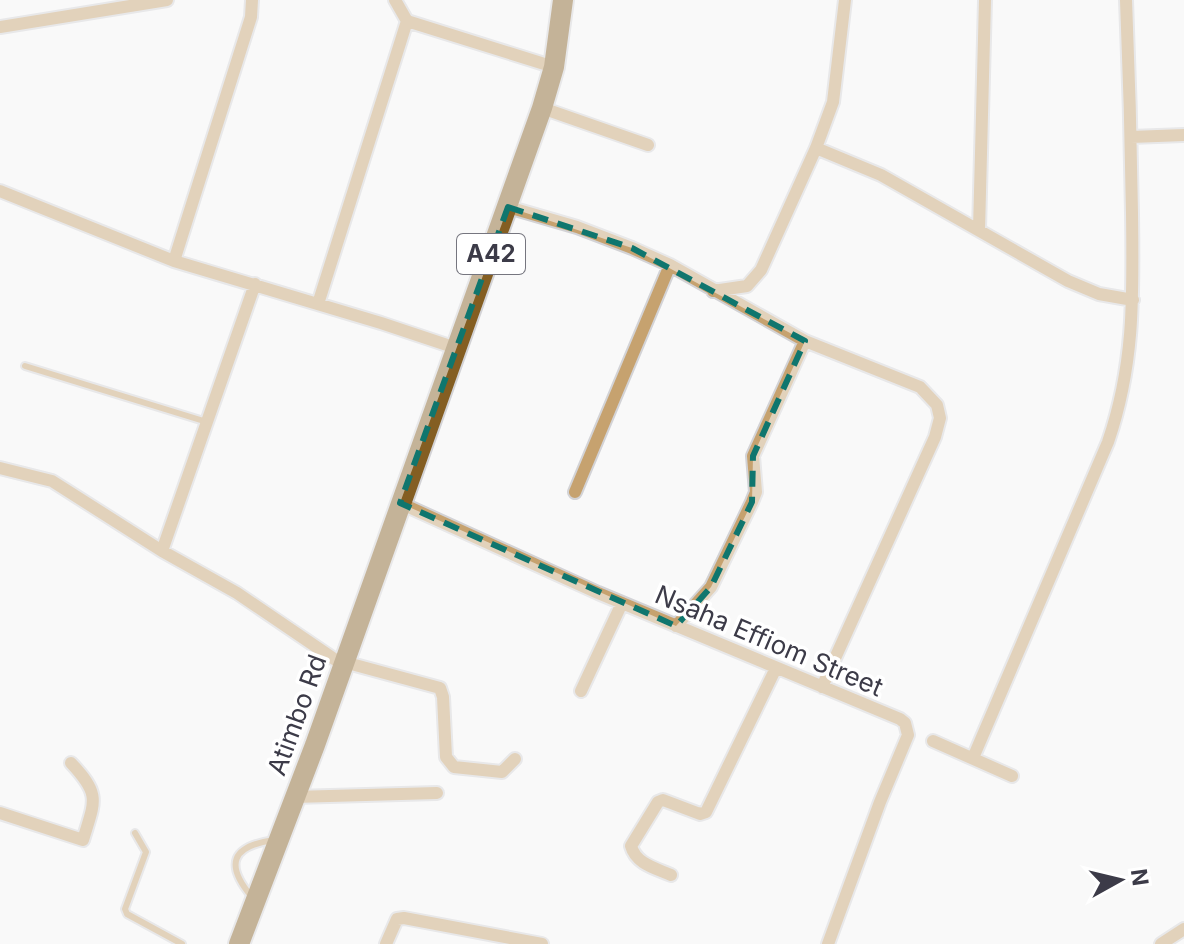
<svg xmlns="http://www.w3.org/2000/svg" width="1184" height="944" viewBox="0 0 1184 944" font-family="Inter,sans-serif">
<style>
.lines{fill:none;stroke-linecap:round;stroke-linejoin:round}
.lane-casing{stroke:#d3d3d6;stroke-width:10}
.street-casing{stroke:#d3d3d6;stroke-width:16}
.primary-casing{stroke:#d3d3d6;stroke-width:24}
.lane{stroke:#c6a26f;stroke-width:6}
.street{stroke:#c6a26f;stroke-width:12}
.primary{stroke:#845e22;stroke-width:20}
.marked{fill:none;stroke:#0f766e;stroke-width:6;stroke-dasharray:16 10;stroke-linejoin:round}
.labels{text-anchor:middle;stroke-width:7;stroke-linejoin:round;paint-order:stroke}
.shield{fill:#fff;stroke:#76767f;stroke-width:2}
.shield-label{font-size:24px;font-weight:bold;fill:#3c3b48}
.street-label{font-size:26px;fill:#3c3b48;stroke:#fff}
</style>
<rect width="100%" height="100%" fill="#f9f9f9"/>
<g class="lines">
<g class="lane-casing">
<path id="lane" d="M25,366l182,56
M135,833l11,19 -21,57 2,5 55,30
M252,897c-28,-33 -20,-51 22,-57"/>
</g>
<g class="street-casing">
<path id="street" d="M395,0l12,21 147,46
M0,27l167,-27
M542,108l106,37
M1131,137l53,-2
M816,148l65,27 187,106 31,13 34,6
M0,191l174,70 207,62 75,25
M508,207l69,20 55,21 38,17 135,76 115,46 17,18 3,13 -5,19 -113,250
M979,230l6,-230
M174,261l77,-244 1,-17
M713,291l34,-5 14,-16 55,-122 17,-46 12,-102
M318,304l89,-283
M0,468l52,13 110,70 75,42 106,72
M575,492l95,-227
M400,503l198,90 302,126 5,4 3,12 -28,67 -52,142
M162,551l93,-267
M676,626l35,-39 41,-85 4,-10 -3,-36 52,-115
M344,662l96,26 3,9 3,60 8,10 48,5 13,-13
M581,691l41,-88
M933,741l79,35
M973,758l135,-316c27,-79 25,-147 24,-229 -1,-71 -3,-142 -6,-213
M294,797l143,-4
M0,813l83,27c12,-40 18,-45 -12,-77
M671,875c-16,-7 -35,-11 -40,-29l27,-44 5,-2 37,14 6,-2 70,-144
M386,944l11,-25 7,-1 138,26
M1161,944l23,-15"/>
</g>
<g class="primary-casing">
<path id="primary" d="M239,944l76,-199 227,-637 12,-41 9,-67"/>
</g>
<use href="#lane" class="lane"/>
<use href="#street" class="street"/>
<use href="#primary" class="primary"/>
</g>
<path d="M0 0H1184V944H0ZM508,207l124,41 173,93 -52,115 -1,46 -41,85 -35,39 -276,-123z" fill="#f9f9f9" fill-opacity=".55" fill-rule="evenodd"/>
<path class="marked" d="M508,207l124,41 173,93 -52,115 -1,46 -41,85 -35,39 -276,-123z"/>
<g class="labels">
<rect class="shield" x="457" y="234" width="68" height="40" rx="6"/>
<g class="shield-label">
<text x="491" y="262">A42</text>
</g>
<g class="street-label">
<text transform="translate(769 641) rotate(23)" y="9">Nsaha Effiom Street</text>
<text transform="translate(297 715) rotate(-70)" y="9">Atimbo Rd</text>
</g>
</g>
<g transform="translate(1120 880) rotate(82)" stroke="#ffffff" stroke-width="6" paint-order="stroke">
<path d="M0-6L14 30L0 20L-14 30Z" fill="#3c3b48"/>
<text y="-12" font-size="22" font-weight="bold" text-anchor="middle" fill="#3c3b48">N</text>
</g>
</svg>
